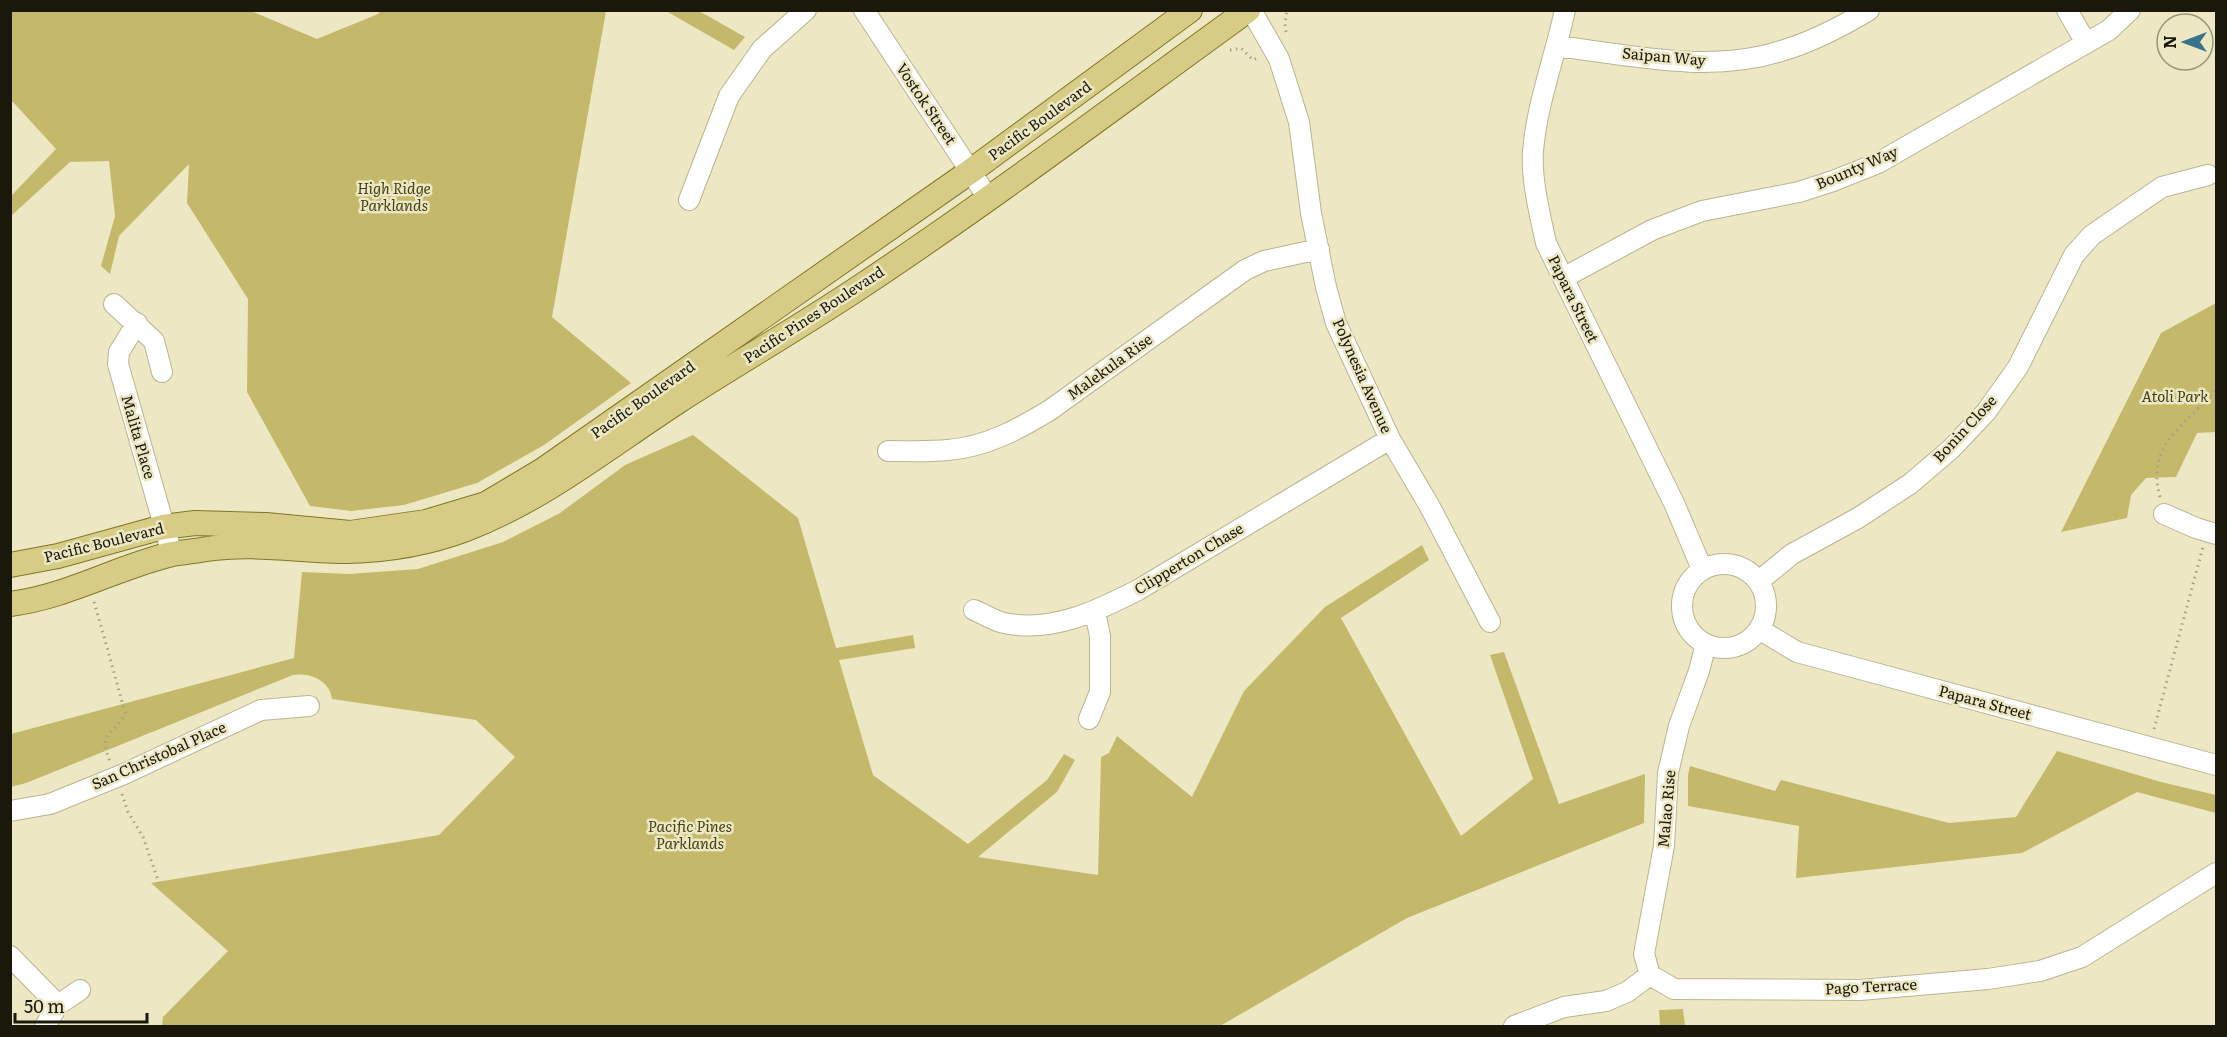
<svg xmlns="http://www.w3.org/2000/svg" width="2227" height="1037" viewBox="0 0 2227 1037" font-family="Literata,serif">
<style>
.green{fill:#c4b96b}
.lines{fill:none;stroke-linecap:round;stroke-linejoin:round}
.minor-casing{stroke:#bab591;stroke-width:22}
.major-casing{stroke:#827725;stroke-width:26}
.path{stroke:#a5a184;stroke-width:3;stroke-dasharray:1.5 4.5;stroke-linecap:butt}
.minor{stroke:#fff;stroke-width:20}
.major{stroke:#d6cc85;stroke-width:24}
.labels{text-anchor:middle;stroke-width:5;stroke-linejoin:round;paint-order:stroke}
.street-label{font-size:15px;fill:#1a180a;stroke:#ede8c3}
.park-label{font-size:15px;font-style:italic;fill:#464015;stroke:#ede8c3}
</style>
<rect width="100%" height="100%" fill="#ede8c3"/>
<path class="green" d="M11,10l240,1 66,28 61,-25 2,-3h226l-54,306 79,66 -87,62 -67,38 -73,22 -53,6 -41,-5 -63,-114 1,-93 -61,-96 2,-39 -70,72 -9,38 -9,-8 14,-50 -6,-55 -39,1 -59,54v-20l45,-47 -43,-47h-2z
M666,11h33l46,26 -11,13z
M2216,303v129l-19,1 -21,44 -30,1 -15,17 -4,23 -66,14 100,-199z
M693,435l105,83 38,130 77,-13 2,13 -76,12 34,115 95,69 79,-64 17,-26 11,6 -18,32 -79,65 120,18 3,-118 8,-4 8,-17 75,61 52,-106 81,-84 97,-62 7,15 -88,58 120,218 72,-57 -43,-124 14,-3 55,152 86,-30 -1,49 -237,95 -187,108h-1058l1,-9 65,-66 -77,-68 288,-48 76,-78 -39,-37 -144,-21c-2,-19 -23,-27 -39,-24l-267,108 -15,4v-53l283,-76 8,-86 47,2 69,-5 85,-27 57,-29 65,-48z
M2057,751l104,31 55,13v18l-79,-21 -115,61 -226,25 3,-52 -111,-20v-31l2,-9 85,25 6,-11 168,43 67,-6z
M1683,1009l2,17h-25l-1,-16z"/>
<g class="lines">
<g class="minor-casing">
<path id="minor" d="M864,10l124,188
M1251,10l28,49 20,63 12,91 15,74 10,36 54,116 39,66 61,117
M1565,10c-10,47 -28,93 -32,141 -2,29 7,64 13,92l128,260 28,66
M2067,10l19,33
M1557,46c71,9 154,28 224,5 31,-9 60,-24 88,-41
M689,200l40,-104 33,-47 44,-39
M1563,278l89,-48 50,-19 97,-19 34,-11 45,-18 231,-133 21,-20
M114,304l40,37 8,31
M137,323l-18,29 -1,12 54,190
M888,451c20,0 40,1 60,-1 38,-3 71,-21 102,-40l195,-140 19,-9 55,-12
M2164,514l32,14 20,6
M1682 606a42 42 0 1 1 84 0a42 42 0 1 1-84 0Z
M1759,581l33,-27 66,-36 52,-34 41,-35 35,-37 32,-45 56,-112 18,-20 70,-48 46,-12
M974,610c10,4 20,11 30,13 48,10 93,-12 134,-33l252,-151
M1759,629l38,23 419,113
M1089,719l11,-27v-56l-5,-24
M10,811l40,-7 74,-30 137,-64 48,-4
M10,956l48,49
M1650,975l-6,-21 20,-108 4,-73 11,-47 20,-55 7,-27
M45,1026l13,-21 22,-15
M1514,1026l50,-19 42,-6 21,-9 23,-17 24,14 186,1 128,-11 52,-8 42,-14 134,-84"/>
</g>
<g class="major-casing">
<path id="major" d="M10,565l48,-9 105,-29 32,-4 71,2 84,8 76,-11 60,-18 57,-34 428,-299 219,-161
M10,604c57,-7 107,-37 162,-50 12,-2 24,-3 35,-5 48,-7 94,2 141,2 39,-1 81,-8 118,-22 78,-30 142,-82 211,-127 59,-38 121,-74 180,-113 133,-88 261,-185 391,-279"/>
</g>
<path class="path" d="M1286,32l-1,-8 2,-14
M1230,50l11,-2 12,12 6,-3
M2160,497c-15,-53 27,-73 56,-107
M94,602c11,37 21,74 31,111 -9,23 -28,15 -15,49
M2154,729l49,-182
M122,794l6,18 15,25 16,46"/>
<use href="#minor" class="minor"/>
<use href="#major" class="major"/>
</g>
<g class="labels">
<g class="street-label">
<text transform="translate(1664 57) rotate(5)" y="5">Saipan Way</text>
<text transform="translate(926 104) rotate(56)" y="5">Vostok Street</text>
<text transform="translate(1040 121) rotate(-36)" y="5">Pacific Boulevard</text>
<text transform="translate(1857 168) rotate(-23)" y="5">Bounty Way</text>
<text transform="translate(1573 299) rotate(64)" y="5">Papara Street</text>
<text transform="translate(814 315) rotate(-33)" y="5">Pacific Pines Boulevard</text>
<text transform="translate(1110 367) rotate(-36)" y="5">Malekula Rise</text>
<text transform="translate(1362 376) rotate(66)" y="5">Polynesia Avenue</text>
<text transform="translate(643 400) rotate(-35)" y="5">Pacific Boulevard</text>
<text transform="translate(1965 429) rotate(-47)" y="5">Bonin Close</text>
<text transform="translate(138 437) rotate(74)" y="5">Malita Place</text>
<text transform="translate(104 543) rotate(-14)" y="5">Pacific Boulevard</text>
<text transform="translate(1189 559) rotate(-31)" y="5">Clipperton Chase</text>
<text transform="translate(1985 703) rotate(15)" y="5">Papara Street</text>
<text transform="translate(159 756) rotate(-24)" y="5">San Christobal Place</text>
<text transform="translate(1667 809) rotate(-85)" y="5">Malao Rise</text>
<text transform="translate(1871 987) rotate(-3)" y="5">Pago Terrace</text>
</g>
<g class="park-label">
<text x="394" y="194">High Ridge<tspan x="394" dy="17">Parklands</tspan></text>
<text x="2175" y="402">Atoli Park</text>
<text x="690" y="832">Pacific Pines<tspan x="690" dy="17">Parklands</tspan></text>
</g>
</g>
<rect width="2227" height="1037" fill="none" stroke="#1a180a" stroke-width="24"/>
<g transform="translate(2185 42) rotate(270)"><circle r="28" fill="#ede8c3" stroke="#999579" stroke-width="1.5"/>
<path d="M0-4.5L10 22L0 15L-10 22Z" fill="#39728b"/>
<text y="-9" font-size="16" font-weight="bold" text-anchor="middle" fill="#1a180a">N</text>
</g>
<path d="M15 1013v9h132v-9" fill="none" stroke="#1a180a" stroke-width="3"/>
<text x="24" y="1013" font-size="18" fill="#1a180a" stroke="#ede8c3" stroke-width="4.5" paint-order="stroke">50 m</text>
</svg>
